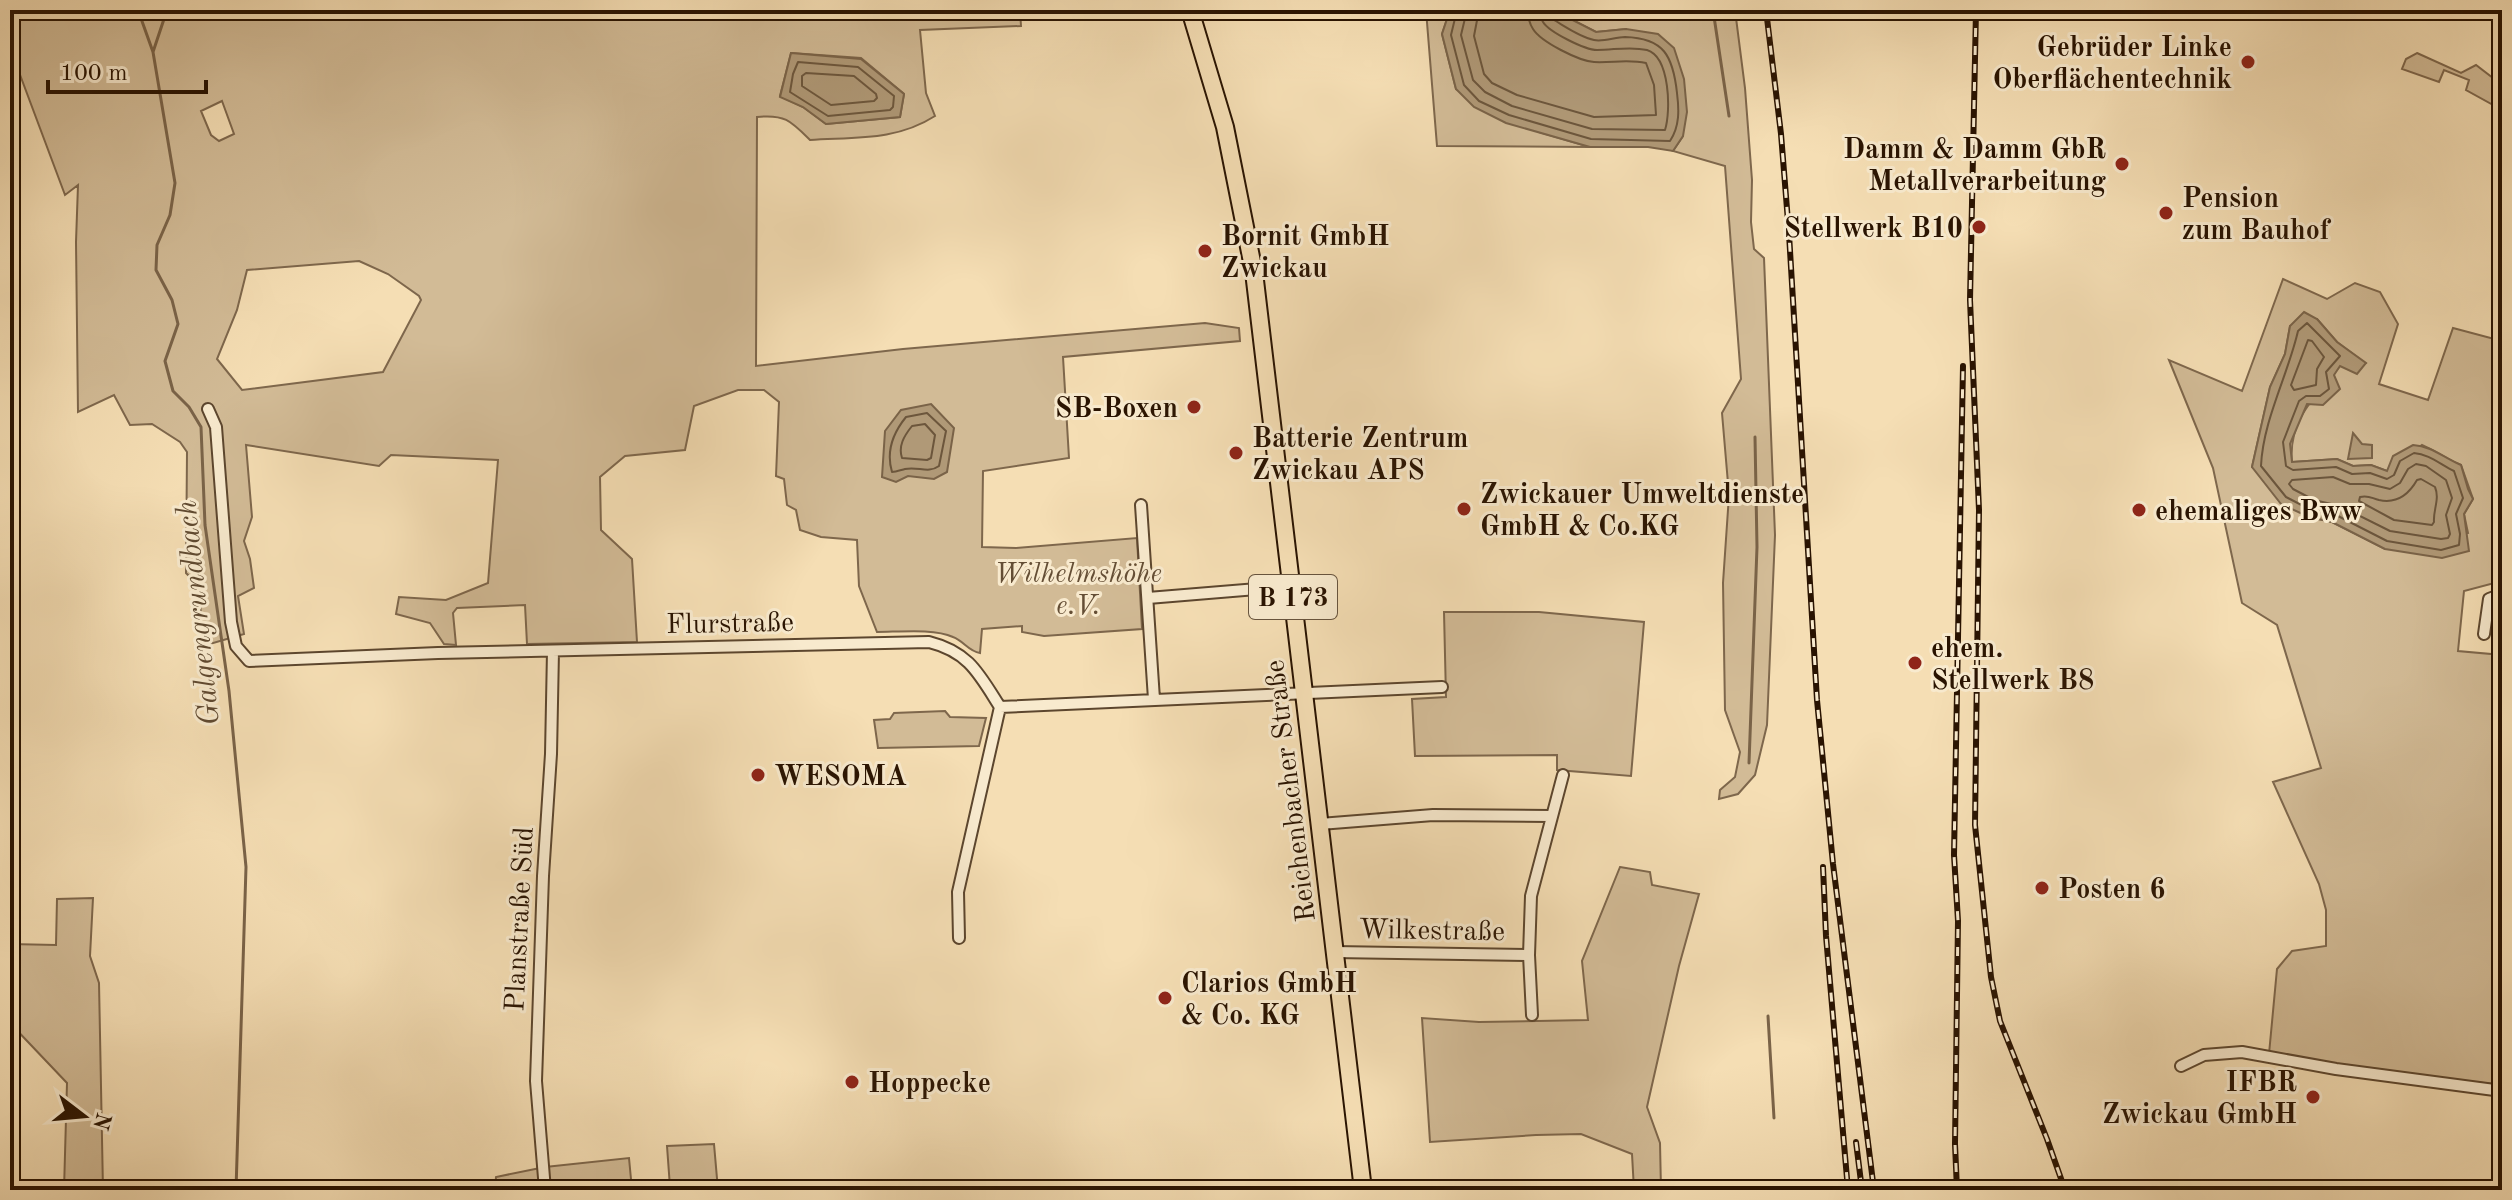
<svg xmlns="http://www.w3.org/2000/svg" width="2512" height="1200" viewBox="0 0 2512 1200" font-family="'Old Standard TT',serif">
<style>
.green{fill:#d2bb96;stroke:#7e674c;stroke-width:2;fill-rule:evenodd}
.water{fill:#b09977;stroke:#7a6348;stroke-width:2}
.lines{fill:none;stroke-linecap:round;stroke-linejoin:round}
.shore{stroke:#6c563c;stroke-width:2}
.stream{stroke:#7a6348;stroke-width:3}
.minor-casing{stroke:#5c462e;stroke-width:14}
.primary-casing{stroke:#291301;stroke-width:20}
.minor{stroke:#f8eace;stroke-width:10}
.primary{stroke:#f5deb4;stroke-width:16}
.rail-casing{stroke:#291301;stroke-width:6}
.rail{stroke:#f8eace;stroke-width:3;stroke-dasharray:9;stroke-linecap:butt}
.poi-dot{fill:#8f2418;stroke:#f8eace;stroke-width:3}
.labels{text-anchor:middle;stroke-width:6;stroke-linejoin:round;paint-order:stroke}
.shield{fill:#f8eace;stroke:#67543e;stroke-width:2}
.shield-label{font-size:26px;font-weight:bold;fill:#291301}
.poi-label{font-size:28px;font-weight:bold;fill:#291301;stroke:#f8eace;text-anchor:start}
.park-label{font-size:28px;font-style:italic;fill:#644e35;stroke:#f8eace}
.street-label{font-size:28px;fill:#291301;stroke:#f8eace}
.water-label{font-size:30px;font-style:italic;fill:#5f4930;stroke:#f8eace}
</style>
<rect width="100%" height="100%" fill="#f5deb4"/>
<filter id="stains"><feTurbulence type="fractalNoise" baseFrequency=".0025" numOctaves="4"/><feColorMatrix values="0 0 0 0 .2 0 0 0 0 .09 0 0 0 0 .02 0 0 0 .5 -.17"/></filter>
<radialGradient id="worn" r=".72"><stop offset=".6" stop-color="#630" stop-opacity="0"/><stop offset="1" stop-color="#630" stop-opacity=".3"/></radialGradient>
<path class="green" d="M10,10h1010l1,16 -101,4 6,63 9,23c-39,25 -80,21 -125,24 -19,-19 -25,-26 -53,-23l-1,249 147,-17 302,-26 34,5 1,13 -177,16 6,101 -86,13 -1,76 34,1 121,-10 5,91 -98,7 -22,-4v-6l-40,3 -2,24c-12,-2 -16,-12 -27,-16 -19,-9 -55,-5 -76,-5l-18,-46 -2,-46 -36,-3 -21,-7 -4,-20 -9,-5 -3,-26 -8,-3 3,-74 -15,-12h-26l-44,16 -9,44 -60,6 -25,21 1,53 31,29 5,83 -110,2 -2,-39 -68,3 -4,5 3,32 -12,-1 -14,-21 -34,-9 3,-17 47,3 42,-17 10,-123 -107,-5 -12,11 -133,-21 6,72 -8,24 6,18 4,29 -16,8 6,38 -41,12 -4,-60 -13,-13 1,-121 -7,-10 -28,-18 -22,1 -16,-30 -36,17 -2,-170 2,-57 -13,10 -55,-147zM791,53l70,5 43,36 -4,23 -74,7 -23,-17 -23,-11zM222,101l12,33 -15,7 -8,-6 -10,-24zM359,261l29,13 31,22 2,4 -38,72 -141,18 -25,-31 20,-49 10,-40z
M1426,10h24l-8,24 14,55 83,43 51,15 -153,-1z
M1553,10h182l10,78 7,92 -1,42 3,27 10,9 11,277 -8,190 -12,50 -17,19 -19,5 1,-9 15,-13 5,-25 -15,-42 -2,-127 6,-88 -7,-82 19,-34 -16,-213 -52,-15 10,-15 -57,-107 -30,3z
M2417,53l44,20 15,-8 26,20v33l-9,-13 -27,-15 3,-10 -25,-10 -5,12 -37,-13 4,-10z
M2283,279l44,20 28,-16 25,9 18,32 -19,60 49,16 25,-72 49,13v240l-38,10 -6,60 44,4v430l-155,-17 -78,-14 8,-85 15,-18 34,-5v-36l-7,-26 -46,-102 48,-14 -44,-143 -35,-22 -29,-135 -44,-108 73,31zM2317,319l20,23 28,21 -25,3c-24,30 -52,53 -48,96l45,-3 16,7 18,-1 16,6 35,-26c14,6 24,14 39,20l12,34 -9,15 4,19 -83,16 -53,-27 -23,-5 -57,-50 18,-80 15,-33 5,-28z
M1444,612h95l105,10 -13,154 -74,-6v-15l-142,1 -3,-57 34,-2z
M945,711l5,6 36,1 -7,28 -101,2 -4,-28 16,-1 4,-6z
M1620,867l30,5 2,13 47,9 -20,72 -32,141 13,36 1,47h-27l-2,-36 -51,-20 -45,1 -106,7 -8,-124 57,4 109,-2 -6,-59z
M93,898l-3,58 9,27 4,207h-39l3,-107 -57,-60v-79l46,1 1,-46z
M714,1144l4,46h-76l28,-3 -3,-41z
M629,1158l3,32h-137l1,-13 49,-10z"/>
<path class="water" d="M1450,10h103l43,22 30,-3 32,5 16,14 10,31 3,33 -4,24 -10,15 -25,-4h-58l-84,-24 -32,-16 -18,-18 -14,-55z
M791,53l70,6 43,35 -4,23 -74,7 -23,-17 -23,-10z
M2304,312l13,7 20,23 29,21 -9,11 -17,-8 -6,9 6,14 -17,16 -16,-1 -17,40 2,18 45,-3 16,7 18,-1 16,6 6,-15 20,-11c19,1 31,13 48,20l7,24 5,10 -9,15 5,37 -27,7 -57,-9 -53,-27 -23,-5 -28,-13 -29,-37 18,-80 15,-33 5,-28z
M931,404l23,24 -7,44 -13,7 -26,-3 -12,6 -14,-5 3,-46 16,-21z
M2353,433l9,11 10,1v13l-24,1z"/>
<g class="lines">
<path class="shore" d="M1457,10l-6,25 13,50 15,16 30,14 82,24 79,2c10,-15 9,-32 7,-48 -4,-37 -13,-55 -52,-56 -10,0 -21,5 -31,3 -14,-3 -28,-13 -40,-20l-4,-10
M1467,10l-6,25 12,45 12,12 27,14 80,23 73,1c6,-19 5,-73 -18,-80 -17,-4 -33,0 -50,0 -12,0 -48,-18 -54,-28 -3,-5 -3,-7 -3,-12
M1479,10l-5,26 10,38 8,9 25,12 77,22 62,-2 -2,-30 -8,-22c-18,-4 -34,0 -52,-1 -15,-1 -53,-20 -61,-33 -4,-6 -5,-12 -5,-19
M798,62l60,5 36,29 -1,11 -3,3 -62,6 -38,-24 3,-18z
M806,73l48,3 22,18 1,4 -3,3 -43,4 -29,-19v-10z
M2307,323l33,33 -14,16 3,17 -9,7h-14l-7,5 -16,41 3,24 7,4 43,-3 16,7 18,-1 17,6 7,-4 6,-14 14,-8c15,1 27,12 40,18l9,27 -7,16 4,20 -1,11 -18,5 -54,-9 -51,-26 -25,-5 -25,-13 -25,-31c2,-46 27,-91 37,-135z
M2308,340l4,1 12,16 -7,12 -1,16 -22,5 -3,-5z
M927,413l19,18 -7,35c-11,8 -21,0 -34,3 -4,1 -9,3 -13,3 -6,-20 1,-39 14,-55z
M925,424l10,11 -4,23 -4,2 -25,-2c-4,-12 2,-22 10,-32z
M2416,464l10,2 20,14 6,18 -6,17 4,19 -2,4 -7,1 -51,-8 -50,-25 -26,-6 -21,-11 -4,-5 3,-4 41,-3 17,7h19l21,5 10,-6 8,-14z
M2421,479l14,8c5,12 -2,23 -1,35l-2,3 -38,-5 -35,-19 1,-4c9,-2 11,1 19,3 18,4 30,-6 38,-20z"/>
<path class="stream" d="M138,10l15,42
M167,10l-14,42 22,131 -5,32 -13,30 -1,25 16,30 6,24 -13,37 8,30 16,16 12,20 4,98 24,166 17,176 -10,323
M1713,10l16,106
M1749,763l8,-216 -2,-110
M1768,1016l6,102"/>
<g class="minor-casing">
<path id="minor" d="M208,409l8,18 15,195 5,24 13,15 189,-8 491,-11c40,10 50,32 71,65l442,-20
M1141,505l13,194
M1148,598l144,-12
M2484,634l5,-35 13,-5
M1320,824l113,-9 118,1
M959,938l-1,-46 42,-185
M1334,952l195,3
M1532,1015l-3,-60 2,-59 32,-121
M2181,1066l23,-11 38,-3 94,17 166,22
M545,1190l-9,-109 7,-205 8,-122 2,-103"/>
</g>
<g class="primary-casing">
<path id="primary" d="M1190,10l35,117 29,145 109,918"/>
</g>
<use href="#minor" class="minor"/>
<use href="#primary" class="primary"/>
<g class="rail-casing">
<path id="rail" d="M1766,10l15,124 8,100 28,466 16,164 41,326
M1976,10l-6,290 9,210 -4,315 16,152 9,44 47,118 18,51
M1823,867l3,69 22,254
M1856,1142l6,48
M1957,1190l-2,-46 3,-223 -4,-66 9,-489"/>
</g>
<use href="#rail" class="rail"/>
</g>
<g class="poi-dot">
<circle cx="2248" cy="62" r="8"/>
<circle cx="2122" cy="164" r="8"/>
<circle cx="2166" cy="213" r="8"/>
<circle cx="1979" cy="227" r="8"/>
<circle cx="1205" cy="251" r="8"/>
<circle cx="1194" cy="407" r="8"/>
<circle cx="1236" cy="453" r="8"/>
<circle cx="1464" cy="509" r="8"/>
<circle cx="2139" cy="510" r="8"/>
<circle cx="1915" cy="663" r="8"/>
<circle cx="758" cy="775" r="8"/>
<circle cx="2042" cy="888" r="8"/>
<circle cx="1165" cy="998" r="8"/>
<circle cx="852" cy="1082" r="8"/>
<circle cx="2313" cy="1097" r="8"/>
</g>
<g class="labels">
<rect class="shield" x="1249" y="575" width="88" height="44" rx="6"/>
<g class="shield-label">
<text x="1293" y="606">B 173</text>
</g>
<g class="poi-label">
<text x="2232" y="56" text-anchor="end">Gebrüder Linke<tspan x="2232" dy="32">Oberflächentechnik</tspan></text>
<text x="2106" y="158" text-anchor="end">Damm &amp; Damm GbR<tspan x="2106" dy="32">Metallverarbeitung</tspan></text>
<text x="2182" y="207">Pension<tspan x="2182" dy="32">zum Bauhof</tspan></text>
<text x="1963" y="237" text-anchor="end">Stellwerk B10</text>
<text x="1221" y="245">Bornit GmbH<tspan x="1221" dy="32">Zwickau</tspan></text>
<text x="1178" y="417" text-anchor="end">SB-Boxen</text>
<text x="1252" y="447">Batterie Zentrum<tspan x="1252" dy="32">Zwickau APS</tspan></text>
<text x="1480" y="503">Zwickauer Umweltdienste<tspan x="1480" dy="32">GmbH &amp; Co.KG</tspan></text>
<text x="2155" y="520">ehemaliges Bww</text>
<text x="1931" y="657">ehem.<tspan x="1931" dy="32">Stellwerk B8</tspan></text>
<text x="774" y="785">WESOMA</text>
<text x="2058" y="898">Posten 6</text>
<text x="1181" y="992">Clarios GmbH<tspan x="1181" dy="32">&amp; Co. KG</tspan></text>
<text x="2297" y="1091" text-anchor="end">IFBR<tspan x="2297" dy="32">Zwickau GmbH</tspan></text>
<text x="868" y="1092">Hoppecke</text>
</g>
<g class="park-label">
<text x="1078" y="582">Wilhelmshöhe<tspan x="1078" dy="32">e.V.</tspan></text>
</g>
<g class="street-label">
<text transform="translate(730 622) rotate(-1)" y="10">Flurstraße</text>
<text transform="translate(1289 791) rotate(-97)" y="10">Reichenbacher Straße</text>
<text transform="translate(518 919) rotate(-87)" y="10">Planstraße Süd</text>
<text transform="translate(1432 929) rotate(1)" y="10">Wilkestraße</text>
</g>
<g class="water-label">
<text transform="translate(197 613) rotate(-96)" y="10">Galgengrundbach</text>
</g>
</g>
<rect width="2512" height="1200" fill="none" stroke="#f5deb4" stroke-width="40"/>
<rect x="12" y="12" width="2488" height="1176" fill="none" stroke="#291301" stroke-width="4"/>
<rect x="20" y="20" width="2472" height="1160" fill="none" stroke="#291301" stroke-width="2"/>
<g transform="translate(84 1116) rotate(106)" stroke="#f8eace" stroke-width="6" paint-order="stroke">
<path d="M0-6L14 30L0 20L-14 30Z" fill="#291301"/>
<text y="-12" font-size="22" font-weight="bold" text-anchor="middle" fill="#291301">N</text>
</g>
<path d="M48 80v12h158v-12" fill="none" stroke="#291301" stroke-width="4"/>
<text x="60" y="80" font-size="24" fill="#291301" stroke="#f8eace" stroke-width="6" paint-order="stroke">100 m</text>
<rect width="100%" height="100%" filter="url(#stains)"/>
<rect width="100%" height="100%" fill="url(#worn)"/>
</svg>
